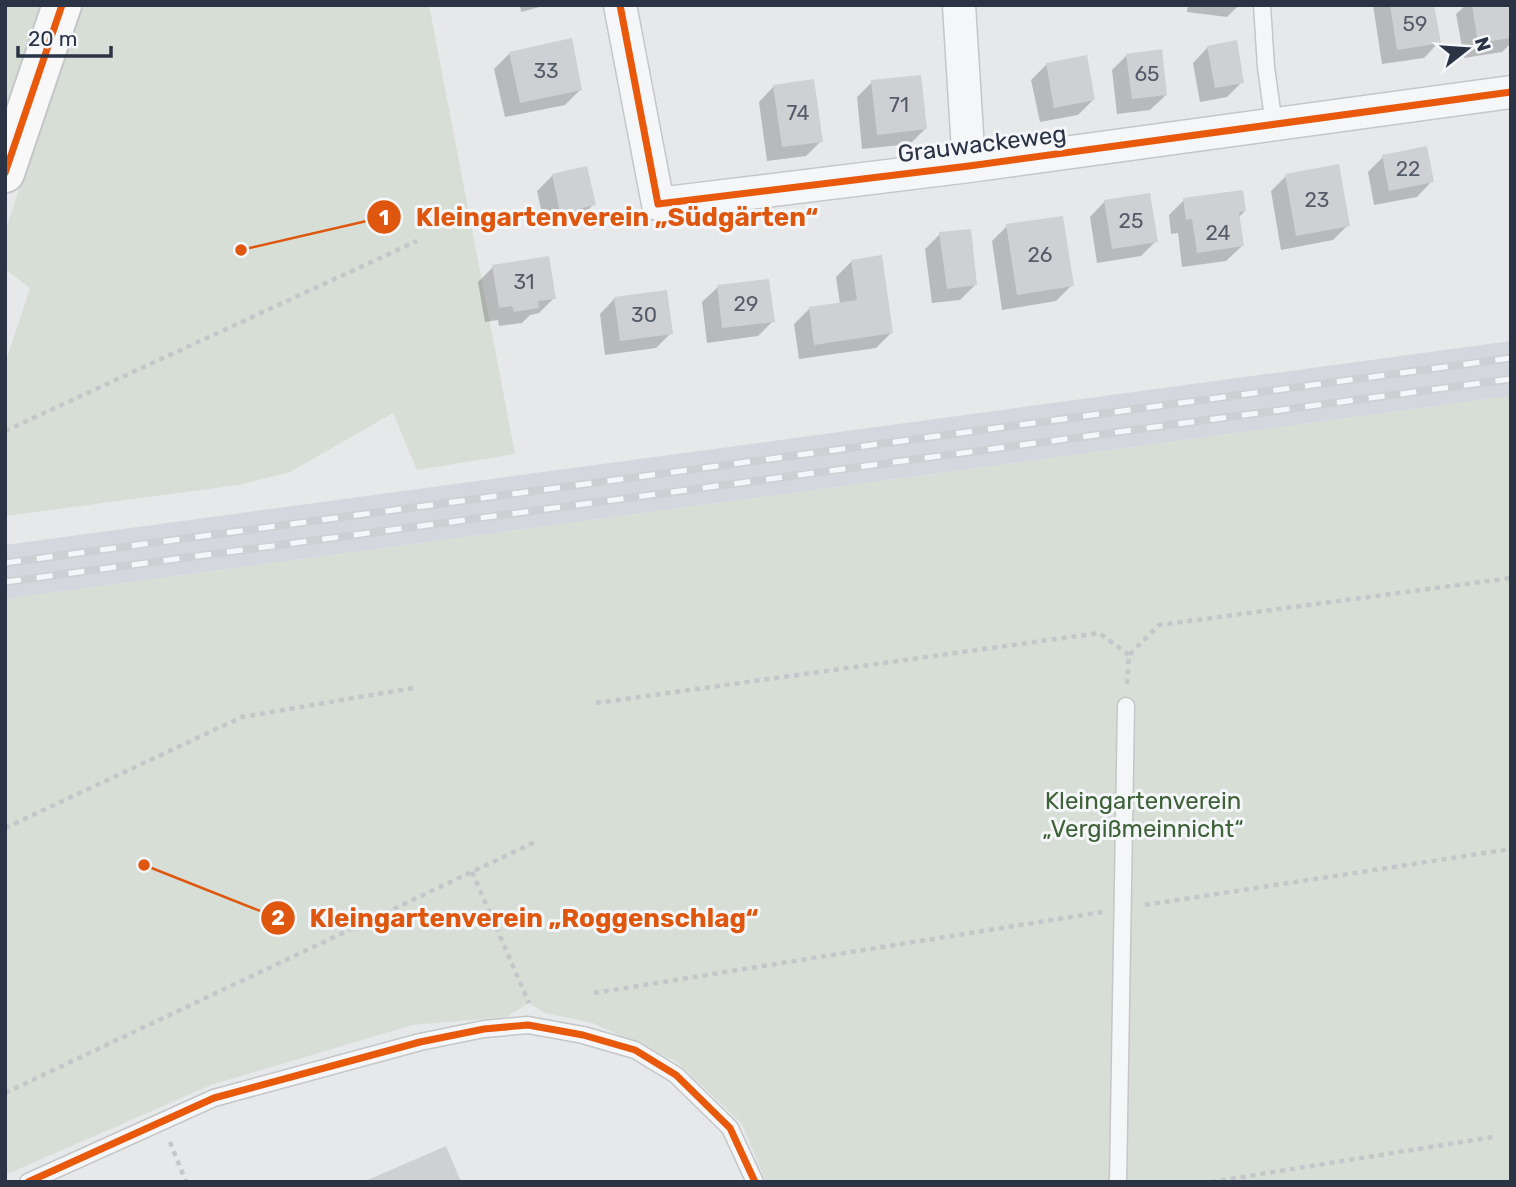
<svg xmlns="http://www.w3.org/2000/svg" width="1516" height="1187" viewBox="0 0 1516 1187" font-family="Rubik,sans-serif">
<style>
.built{fill:#d4d7dd}
.green{fill:#d6ded6}
.shadow{fill:#0003}
.building{fill:#ced0d3}
.lines{fill:none;stroke-linecap:round;stroke-linejoin:round}
.lane-casing{stroke:#c4c6c8;stroke-width:19}
.street-casing{stroke:#c4c6c8;stroke-width:35}
.secondary-casing{stroke:#c4c6c8;stroke-width:42}
.path{stroke:#c5c6ca;stroke-width:4.5;stroke-dasharray:5 5;stroke-linecap:butt}
.lane{stroke:#f5f6f7;stroke-width:16}
.street{stroke:#f5f6f7;stroke-width:32}
.secondary{stroke:#f8f8f8;stroke-width:38}
.rail-casing{stroke:#cecfd2;stroke-width:8}
.rail{stroke:#f4f6f9;stroke-width:5;stroke-dasharray:16;stroke-linecap:butt}
.cycleway-casing{stroke:#f4f6f9;stroke-width:11}
.cycleway{stroke:#e8590c;stroke-width:7}
.labels{text-anchor:middle;stroke-width:6;stroke-linejoin:round;paint-order:stroke}
.number-label{font-size:21px;fill:#545c69}
.street-label{font-size:24px;fill:#2b3445;stroke:#f4f6f9}
.park-label{font-size:24px;fill:#3f6138;stroke:#f4f6f9}
.leader{fill:none;stroke:#df570f;stroke-width:2.5}
.callout-dot{fill:#df570f;stroke:#f4f6f9;stroke-width:2.5}
.mark-label{font-size:21px;text-anchor:middle;font-weight:bold;fill:#fff}
.callout-label{font-size:26px;text-anchor:middle;font-weight:bold;fill:#df570f;stroke:#f4f6f9;stroke-width:6;stroke-linejoin:round;paint-order:stroke}
</style>
<rect width="100%" height="100%" fill="#e6e8ea"/>
<path class="built" d="M1511,341v55l-1506,203v-54z"/>
<path class="green" d="M5,5h40l-40,123z
M82,5h347l86,449 -98,16 -24,-57 -103,59 -52,13 -233,31v-152l25,-76 -25,-19v-38z
M1511,396v786h-745l-24,-58 -65,-62 -84,-39 -48,-10 -16,-10 -22,14 -95,8 -201,60 -206,90v-576z"/>
<path class="shadow" d="M520,5h27l-26,7z
M1188,5h51l-12,12 -40,-5z
M1373,5h60l6,37 -15,16 -42,6z
M1466,5h45v38l-9,9 -38,6 -8,-44z
M1208,47l34,35 -15,15 -27,5 -7,-39z
M510,53l71,36 -16,16 -60,12 -11,-48z
M1127,55l39,40 -16,15 -33,4 -5,-44z
M1046,65l47,35 -15,15 -38,7 -9,-42z
M872,82l53,47 -15,15 -48,5 -5,-52z
M774,86l47,55 -15,15 -39,5 -8,-59z
M1383,157l49,24 -15,16 -43,8 -6,-33z
M552,176l42,28 -15,15 -34,8 -8,-36z
M1286,176l62,49 -15,15 -52,10 -10,-59z
M1184,200l61,11 -7,7 4,28 -16,15 -44,6 -4,-34 -7,1 -2,-19z
M1105,201l51,40 -15,15 -44,7 -7,-46z
M1007,226l65,59 -16,16 -54,9 -10,-69z
M940,234l35,51 -15,15 -28,3 -7,-54z
M852,261l39,72 -15,15 -77,11 -5,-35 15,-15 31,-5 -4,-27z
M493,267l61,31 -15,15 -9,2 -8,8 -23,3 -1,-6 -13,2 -7,-40z
M718,287l55,34 -15,15 -51,7 -5,-41z
M615,298l56,35 -15,15 -51,7 -5,-41z"/>
<path class="building" d="M1390,5h44l7,38 -44,7z
M1472,5h39v33l-33,5z
M572,38l10,52 -62,13 -11,-51z
M1237,40l7,43 -29,5 -8,-42z
M1162,49l5,46 -35,4 -6,-45z
M1087,55l8,45 -41,8 -8,-45z
M921,75l6,54 -50,6 -6,-55z
M814,79l9,63 -41,5 -9,-62z
M1427,146l7,36 -45,9 -7,-36z
M1339,164l11,62 -54,10 -11,-62z
M587,166l9,39 -36,8 -8,-39z
M1243,190l3,21 -7,1 5,34 -47,7 -5,-34 -6,1 -3,-22z
M1150,193l8,49 -46,7 -8,-49z
M1063,216l11,70 -57,9 -11,-71z
M971,229l6,56 -30,4 -8,-57z
M882,255l11,78 -79,12 -5,-38 48,-7 -6,-40z
M549,256l7,43 -18,2 1,7 -25,4 -2,-6 -13,2 -7,-43z
M769,279l6,43 -53,6 -5,-43z
M667,290l6,44 -53,7 -6,-44z
M446,1146l15,36h-98z"/>
<g class="lines">
<g class="lane-casing">
<path id="lane" d="M1262,5l4,62 8,58
M28,1182l186,-84 206,-56 64,-13 44,-4 55,10 52,15 41,25 54,53 25,54
M1118,1182l8,-476"/>
</g>
<g class="street-casing">
<path id="street" d="M620,5l38,199 311,-38 542,-74
M959,5l10,161"/>
</g>
<g class="secondary-casing">
<path id="secondary" d="M5,173l57,-168"/>
</g>
<path class="path" d="M5,431l412,-190
M1127,684l2,-29 30,-30 352,-47
M596,703l503,-70 30,22
M5,828l237,-111 171,-29
M472,872l57,131
M1145,905l366,-56
M594,993l508,-81
M5,1093l532,-252
M170,1142l16,40
M1211,1182l282,-45"/>
<use href="#lane" class="lane"/>
<use href="#street" class="street"/>
<use href="#secondary" class="secondary"/>
<g class="rail-casing">
<path id="rail" d="M5,563l1506,-205
M5,582l1506,-203"/>
</g>
<use href="#rail" class="rail"/>
<g class="cycleway-casing">
<path id="cycleway" d="M620,5l38,199 311,-38 542,-74
M5,173l57,-168
M28,1182l186,-84 206,-56 64,-13 44,-4 55,10 52,15 41,25 54,53 25,54"/>
</g>
<use href="#cycleway" class="cycleway"/>
</g>
<g class="labels">
<g class="number-label">
<text x="1415" y="31">59</text>
<text x="546" y="78">33</text>
<text x="1147" y="81">65</text>
<text x="899" y="112">71</text>
<text x="798" y="120">74</text>
<text x="1408" y="176">22</text>
<text x="1317" y="207">23</text>
<text x="1131" y="228">25</text>
<text x="1218" y="240">24</text>
<text x="1040" y="262">26</text>
<text x="524" y="289">31</text>
<text x="746" y="311">29</text>
<text x="644" y="322">30</text>
</g>
<g class="street-label">
<text transform="translate(982 144) rotate(-7)" y="8">Grauwackeweg</text>
</g>
<g class="park-label">
<text x="1143" y="809">Kleingartenverein<tspan x="1143" dy="28">„Vergißmeinnicht“</tspan></text>
</g>
</g>
<path class="leader" d="M241 250L384 217M144 865L278 918"/>
<g class="callout-dot">
<circle cx="241" cy="250" r="7"/>
<circle cx="144" cy="865" r="7"/>
<circle cx="384" cy="217" r="18"/>
<circle cx="278" cy="918" r="18"/>
</g>
<g class="mark-label">
<text x="384" y="225">1</text>
<text x="278" y="925">2</text>
</g>
<g class="callout-label">
<text x="617" y="226">Kleingartenverein „Südgärten“</text>
<text x="534" y="927">Kleingartenverein „Roggenschlag“</text>
</g>
<rect width="1516" height="1187" fill="none" stroke="#2b3445" stroke-width="14"/>
<g transform="translate(1467 49) rotate(73)" stroke="#f4f6f9" stroke-width="5" paint-order="stroke">
<path d="M0-5L12 26L0 18L-12 26Z" fill="#2b3445"/>
<text y="-10" font-size="19" font-weight="bold" text-anchor="middle" fill="#2b3445">N</text>
</g>
<path d="M18 46v10h93v-10" fill="none" stroke="#2b3445" stroke-width="3.5"/>
<text x="28" y="46" font-size="21" fill="#2b3445" stroke="#f4f6f9" stroke-width="5" paint-order="stroke">20 m</text>
</svg>
